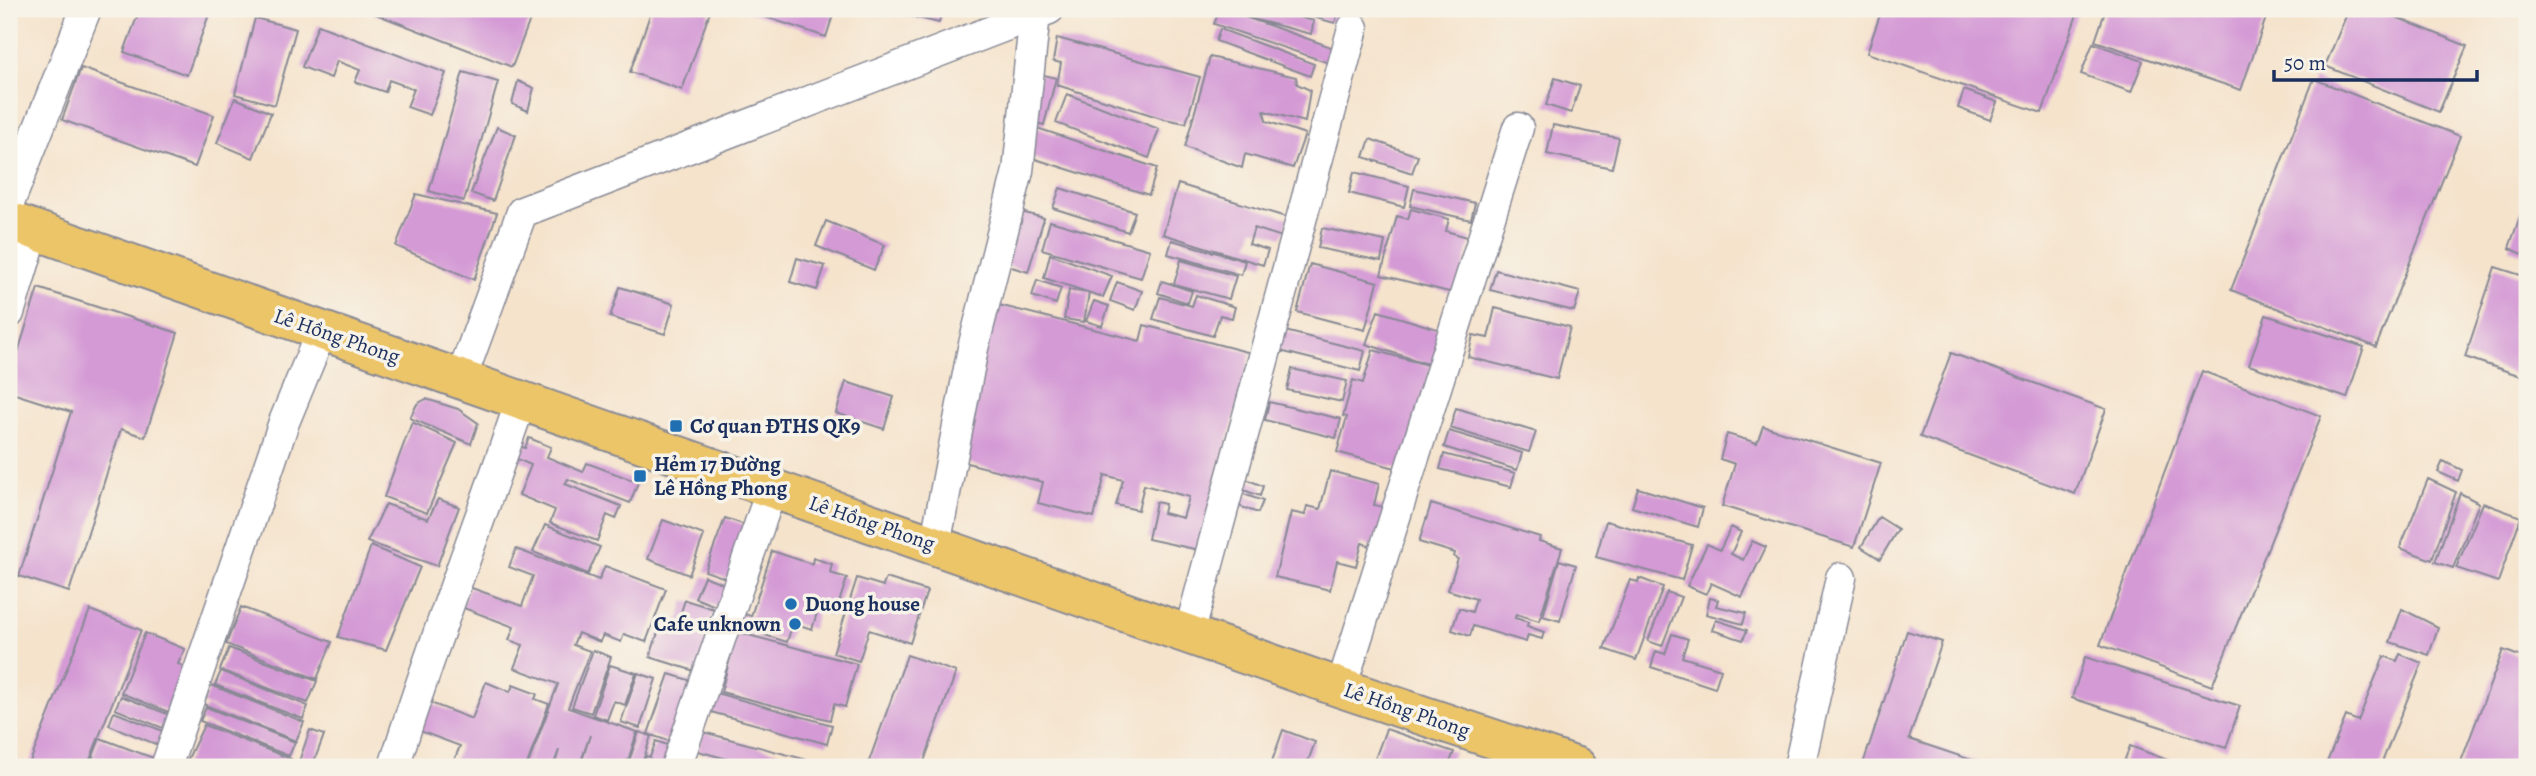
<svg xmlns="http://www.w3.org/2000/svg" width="2536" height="776" viewBox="0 0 2536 776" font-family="Alegreya,serif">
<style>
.building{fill:#d49ad5}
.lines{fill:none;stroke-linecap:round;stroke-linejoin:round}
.street-casing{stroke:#888995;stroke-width:33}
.highway-casing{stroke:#888995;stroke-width:42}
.street{stroke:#fff;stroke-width:30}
.highway{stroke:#edc569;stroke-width:38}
.poi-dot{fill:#1f6fb2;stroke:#f7f3e8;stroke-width:2.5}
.labels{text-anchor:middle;stroke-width:7;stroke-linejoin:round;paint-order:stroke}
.street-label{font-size:21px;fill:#1b2f5e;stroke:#f7f3e8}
.poi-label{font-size:21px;font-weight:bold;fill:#1b2f5e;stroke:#f7f3e8;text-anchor:start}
</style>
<rect width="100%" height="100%" fill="#f7f3e8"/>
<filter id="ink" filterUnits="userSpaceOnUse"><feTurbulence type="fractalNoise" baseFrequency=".0143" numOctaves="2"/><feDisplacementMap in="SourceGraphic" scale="14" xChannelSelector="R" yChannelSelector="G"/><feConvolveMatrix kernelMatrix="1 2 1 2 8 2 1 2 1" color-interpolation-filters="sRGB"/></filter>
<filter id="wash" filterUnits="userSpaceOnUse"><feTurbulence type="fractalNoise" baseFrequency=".00686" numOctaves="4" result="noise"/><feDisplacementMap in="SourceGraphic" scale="28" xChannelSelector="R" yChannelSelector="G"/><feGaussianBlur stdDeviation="1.57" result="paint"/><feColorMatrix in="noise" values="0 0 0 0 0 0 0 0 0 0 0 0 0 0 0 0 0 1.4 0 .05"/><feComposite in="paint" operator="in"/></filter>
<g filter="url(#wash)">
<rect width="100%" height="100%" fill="#f5e3cc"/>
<g id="blocks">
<path class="building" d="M140,9h71l-24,66 -63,-23z
M363,9h171l-22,58z
M652,9h59l-29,81 -52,-18z
M741,9h94l-9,28z
M903,9h39l-3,14 -37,-9z
M1220,9h47l47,12 -3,13 -66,-17 92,32 -5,15 -118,-40z
M1283,9h56l-4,14z
M1882,9h197l-37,104 -175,-60z
M2106,9h163l-28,81 -146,-49z
M2349,9h27l91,37 -28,66 -114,-46z
M255,18l41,11 -21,76 -40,-11z
M318,25l128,48 -16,42 -23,-8 7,-18 -25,-9 -4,12 -30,-10 5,-12 -23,-9 -6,17 -29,-11z
M1220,29l94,35 -4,12 -94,-35z
M1057,38l143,39 -14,46 -22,-4 -107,-34 4,-22 -8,-2z
M2093,43l50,18 -12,31 -50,-18z
M1210,57l86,20 1,7 13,6 -5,32 -41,-11 2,10 39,13 -12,34 -48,-14 -3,14 -57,-21z
M81,68l133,47 -19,52 -133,-47z
M463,72l35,10 -34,119 -35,-10z
M1040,74l16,4 -12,47 -15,-4z
M1555,78l25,8 -9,27 -25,-8z
M2314,79l146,57 -84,211 -145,-57z
M518,81l16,7 -6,23 -16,-7z
M1964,90l33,12 -7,18 -32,-12z
M1067,94l92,35 -10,29 -93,-35z
M235,98l36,15 -18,45 -36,-15z
M1553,125l66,13 -7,30 -65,-14z
M497,127l19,8 -23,66 -22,-8z
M1037,128l120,40 -8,27 -123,-39z
M1370,139l48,17 -6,17 -48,-16z
M1354,172l55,14 -5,21 -55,-14z
M1178,184l111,34 -7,19 -28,-9 -5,16 19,6 -5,15 -100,-31z
M1060,188l75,24 -7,20 -75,-24z
M1414,189l61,14 -4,17 -61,-14z
M416,194l81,19 -23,67 -78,-34z
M2527,196v60l-18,-8z
M1411,209l38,10 -3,12 25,7 -14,56 -76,-19 16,-59 11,3z
M1021,212l23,6 -16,54 -23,-7z
M826,221l59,24 -11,25 -58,-24z
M1050,221l100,29 -9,28 -99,-29z
M1322,228l63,13 -4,20 -63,-13z
M1172,240l73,21 -4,14 -73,-21z
M1050,254l62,22 -9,21 -59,-19z
M797,258l28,8 -8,24 -27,-8z
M1181,260l55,16 -7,23 -55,-15z
M1310,264l68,18 -13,48 -68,-18z
M2495,267l32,10v101l-62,-21z
M1496,270l84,22 -6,19 -84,-21z
M1037,280l24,8 -5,16 -24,-8z
M1162,281l30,10 -4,12 -30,-10z
M1117,282l25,9 -7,19 -25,-9z
M620,287l54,17 -9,30 -55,-17z
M38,288l140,45 -33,104 -24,-8 -52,163 -50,-16 52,-164 -62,-20v-11z
M1069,290l20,3 -5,29 -20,-3z
M1196,295l39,12 -3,11 -12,-3 -7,21 -60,-17 7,-22 32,9z
M1094,301l15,5 -7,20 -16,-5z
M995,304l145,37 4,-16 107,28 -52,197 -51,-11 8,-37 9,2 -2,9 20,5 6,-21 -45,-12 -6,25 -22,-5 7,-25 -18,-5 -11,42 -56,-14 5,-21 -88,-22z
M1495,308l75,19 -13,52 -89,-22 5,-22 15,3z
M1378,311l69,21 -7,36 -74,-24z
M2266,315l98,32 -17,51 -98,-33z
M1281,330l84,21 -5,20 -84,-21z
M1373,350l58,16 -25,105 -69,-19 10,-35 -4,-1 10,-36 10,3z
M1951,353l155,56 -31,85 -155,-57z
M1292,369l55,12 -5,21 -55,-12z
M2202,371l119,45 -109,270 -112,-41z
M846,382l48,15 -10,32 -48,-16z
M426,399l32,10 20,14 -7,21 -61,-26 7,-14z
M1269,402l72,17 -5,19 -71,-18z
M1456,408l80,24 -7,20 -79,-24z
M412,422l45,21 -30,70 -43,-16z
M1763,426l118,37 -27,84 -132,-41 13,-42 -15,-5 7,-25 30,9z
M1449,431l73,22 -5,17 -73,-23z
M529,438l22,9 -4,10 36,15 4,-9 51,19 -8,21 -62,-24 -3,5 56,22 -5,13 -9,-4 -10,26 -47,-18 5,-13 -36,-15 12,-30 -21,-9 4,-12 11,4z
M1444,454l71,19 -4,14 -71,-18z
M2443,461l19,9 -4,11 -20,-9z
M1330,471l49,13 -5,21 18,4 -20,37 -10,-3 -6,23 -19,-5 -7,29 -55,-13 16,-65 14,3 2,-9 13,3z
M1241,477l22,9 -3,10 -22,-8z
M2428,479l28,13 -24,68 -32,-12z
M1638,488l65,20 -5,19 -66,-20z
M1238,492l25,9 -5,12 -25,-9z
M2460,493l19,10 -26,65 -18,-6z
M438,499l21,8 -22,59 -70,-24 19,-38 42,15z
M2483,503l38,14 -23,65 -42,-14z
M1431,504l109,33 -1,4 23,7 -23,73 -23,-7 -1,4 13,4 -1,4 17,6 -2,7 -14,-4 -2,7 -53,-16 -3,10 -18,-6 7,-22 13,4 4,-13 -28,-9 10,-31 -4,-2 1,-4 -36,-11z
M1879,517l19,12 -18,30 -19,-12z
M725,518l29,10 -20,53 -29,-10z
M663,520l41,15 -15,40 -41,-16z
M1606,521l86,24 -10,35 -86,-23z
M545,525l55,22 -12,27 -55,-22z
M1731,527l10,5 -10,22 12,6 9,-19 14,6 -24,50 -31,-14 -5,11 -19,-8 20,-42 13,6z
M371,546l49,21 -34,83 -48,-13z
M516,549l83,31 6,-14 61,23 -20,53 -22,-8 -3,8 -18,-7 -3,7 -22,-9 -5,12 17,6 -22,57 69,24 -11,35h-46l10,-32 -11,32h-25l5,-17 -6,17h-26l31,-83 -44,-16 9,-23 -14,-5 5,-13 -53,-20 8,-20 53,19 11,-30 -24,-9z
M772,551l40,13 1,-6 19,6 -2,9 17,5 -12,37 -17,-5 -6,19 -19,-6 -6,19 -51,-16 4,-13 11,3z
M1559,560l17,5 -16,56 -17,-5z
M704,576l31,12 -9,22 -31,-12z
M857,578l26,8 3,-8 41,13 -17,52 -41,-13 -10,31 -26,-8z
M1639,578l24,9 -27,73 -32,-11 26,-69 8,2z
M1667,592l14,5 -19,49 -14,-5z
M1710,598l8,2 -2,6 30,7 -3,11 -37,-10z
M685,600l29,9 -6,17 11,3 -15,45 -54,-17 12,-37 15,4z
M241,607l91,35 -15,37 -91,-35z
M2402,609l36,18 -9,28 -39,-13z
M90,610l51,20 -54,137h-59z
M1716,620l31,10 -4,10 -31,-10z
M1907,631l35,11 -33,97 69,23 -2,5h-114z
M737,632l120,32 -12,43 -11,-3 -4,16 -109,-28z
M145,633l40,16 -7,15 8,3 -6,12 14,6 -13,32 -60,-24z
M1672,634l16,5 -6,18 39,12 -6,19 -64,-21 5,-16 9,3z
M229,648l88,33 -9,22 -88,-33z
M593,650l18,7 -20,56 -19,-6z
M2503,650l24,9v108h-68z
M2400,654l22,9 -42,104h-55l21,-51 12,5 26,-65 13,5z
M907,655l49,17 -34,95h-55z
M2085,657l155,49 -14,42 -154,-50z
M610,665l26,8 -11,32 -11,-4 -7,19 -14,-5z
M221,671l87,35 -5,13 -88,-34z
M638,673l18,6 -16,49 -19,-6z
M669,674l23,7 -15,63 -29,-10z
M486,682l24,10 3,-7 24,9 -2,5 14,5 -23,63h-60l-13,-4 7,-17 -43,-16 11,-28 44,17z
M211,685l93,37 -8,19 -93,-37z
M716,693l116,32 -5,19 -116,-32z
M121,696l57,22 -5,14 -58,-23z
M206,707l89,35 -6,14 -89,-35z
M114,712l57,22 -6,14 -56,-23z
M204,725l87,34 -3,8h-104z
M1386,729l68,23 -6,15h-76z
M310,730l14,5 -12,32h-5l-9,-3z
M1283,730l32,12 -9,25h-36z
M639,732l12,4 -10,31h-14z
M703,732l108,29 -1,6h-54l-58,-16z
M100,738l64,24 -2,5h-73z
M656,741l14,5 -2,21h-26l4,-11 4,1z
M2130,746l56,21h-64z"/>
</g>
</g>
<g filter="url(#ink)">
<use href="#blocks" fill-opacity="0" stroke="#888995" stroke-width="2"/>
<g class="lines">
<g class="street-casing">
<path id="street" d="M9,203l77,-194
M9,313l25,-83
M461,379l61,-167 527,-203
M935,545l38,-197 45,-177 17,-157
M1189,634l164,-606
M1341,688l177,-560
M166,767l118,-345 38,-92
M394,767c38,-124 86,-244 127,-367
M676,767l96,-279
M1799,767l42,-189"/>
</g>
<g class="highway-casing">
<path id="highway" d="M9,221l1332,467 236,79"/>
</g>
<use href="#street" class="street"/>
<use href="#highway" class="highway"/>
</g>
</g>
<g class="poi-dot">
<rect x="669" y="419" width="14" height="14" rx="3.5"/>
<rect x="633" y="469" width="14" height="14" rx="3.5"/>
<circle cx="791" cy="604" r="7"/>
<circle cx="795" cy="624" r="7"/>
</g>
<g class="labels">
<g class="street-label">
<text transform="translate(337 336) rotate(19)" y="7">Lê Hồng Phong</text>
<text transform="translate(872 523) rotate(19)" y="7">Lê Hồng Phong</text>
<text transform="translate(1407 710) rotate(19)" y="7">Lê Hồng Phong</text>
</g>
<g class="poi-label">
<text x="690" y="433">Cơ quan ĐTHS QK9</text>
<text x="654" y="471">Hẻm 17 Đường<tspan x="654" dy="24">Lê Hồng Phong</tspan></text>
<text x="805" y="611">Duong house</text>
<text x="781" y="631" text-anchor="end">Cafe unknown</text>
</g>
</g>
<rect width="2536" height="776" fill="none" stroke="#f7f3e8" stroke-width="35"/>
<path d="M2274 70v10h203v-10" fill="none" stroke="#1b2f5e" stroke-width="3.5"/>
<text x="2284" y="70" font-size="21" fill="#1b2f5e" stroke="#f7f3e8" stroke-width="5" paint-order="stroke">50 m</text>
</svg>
